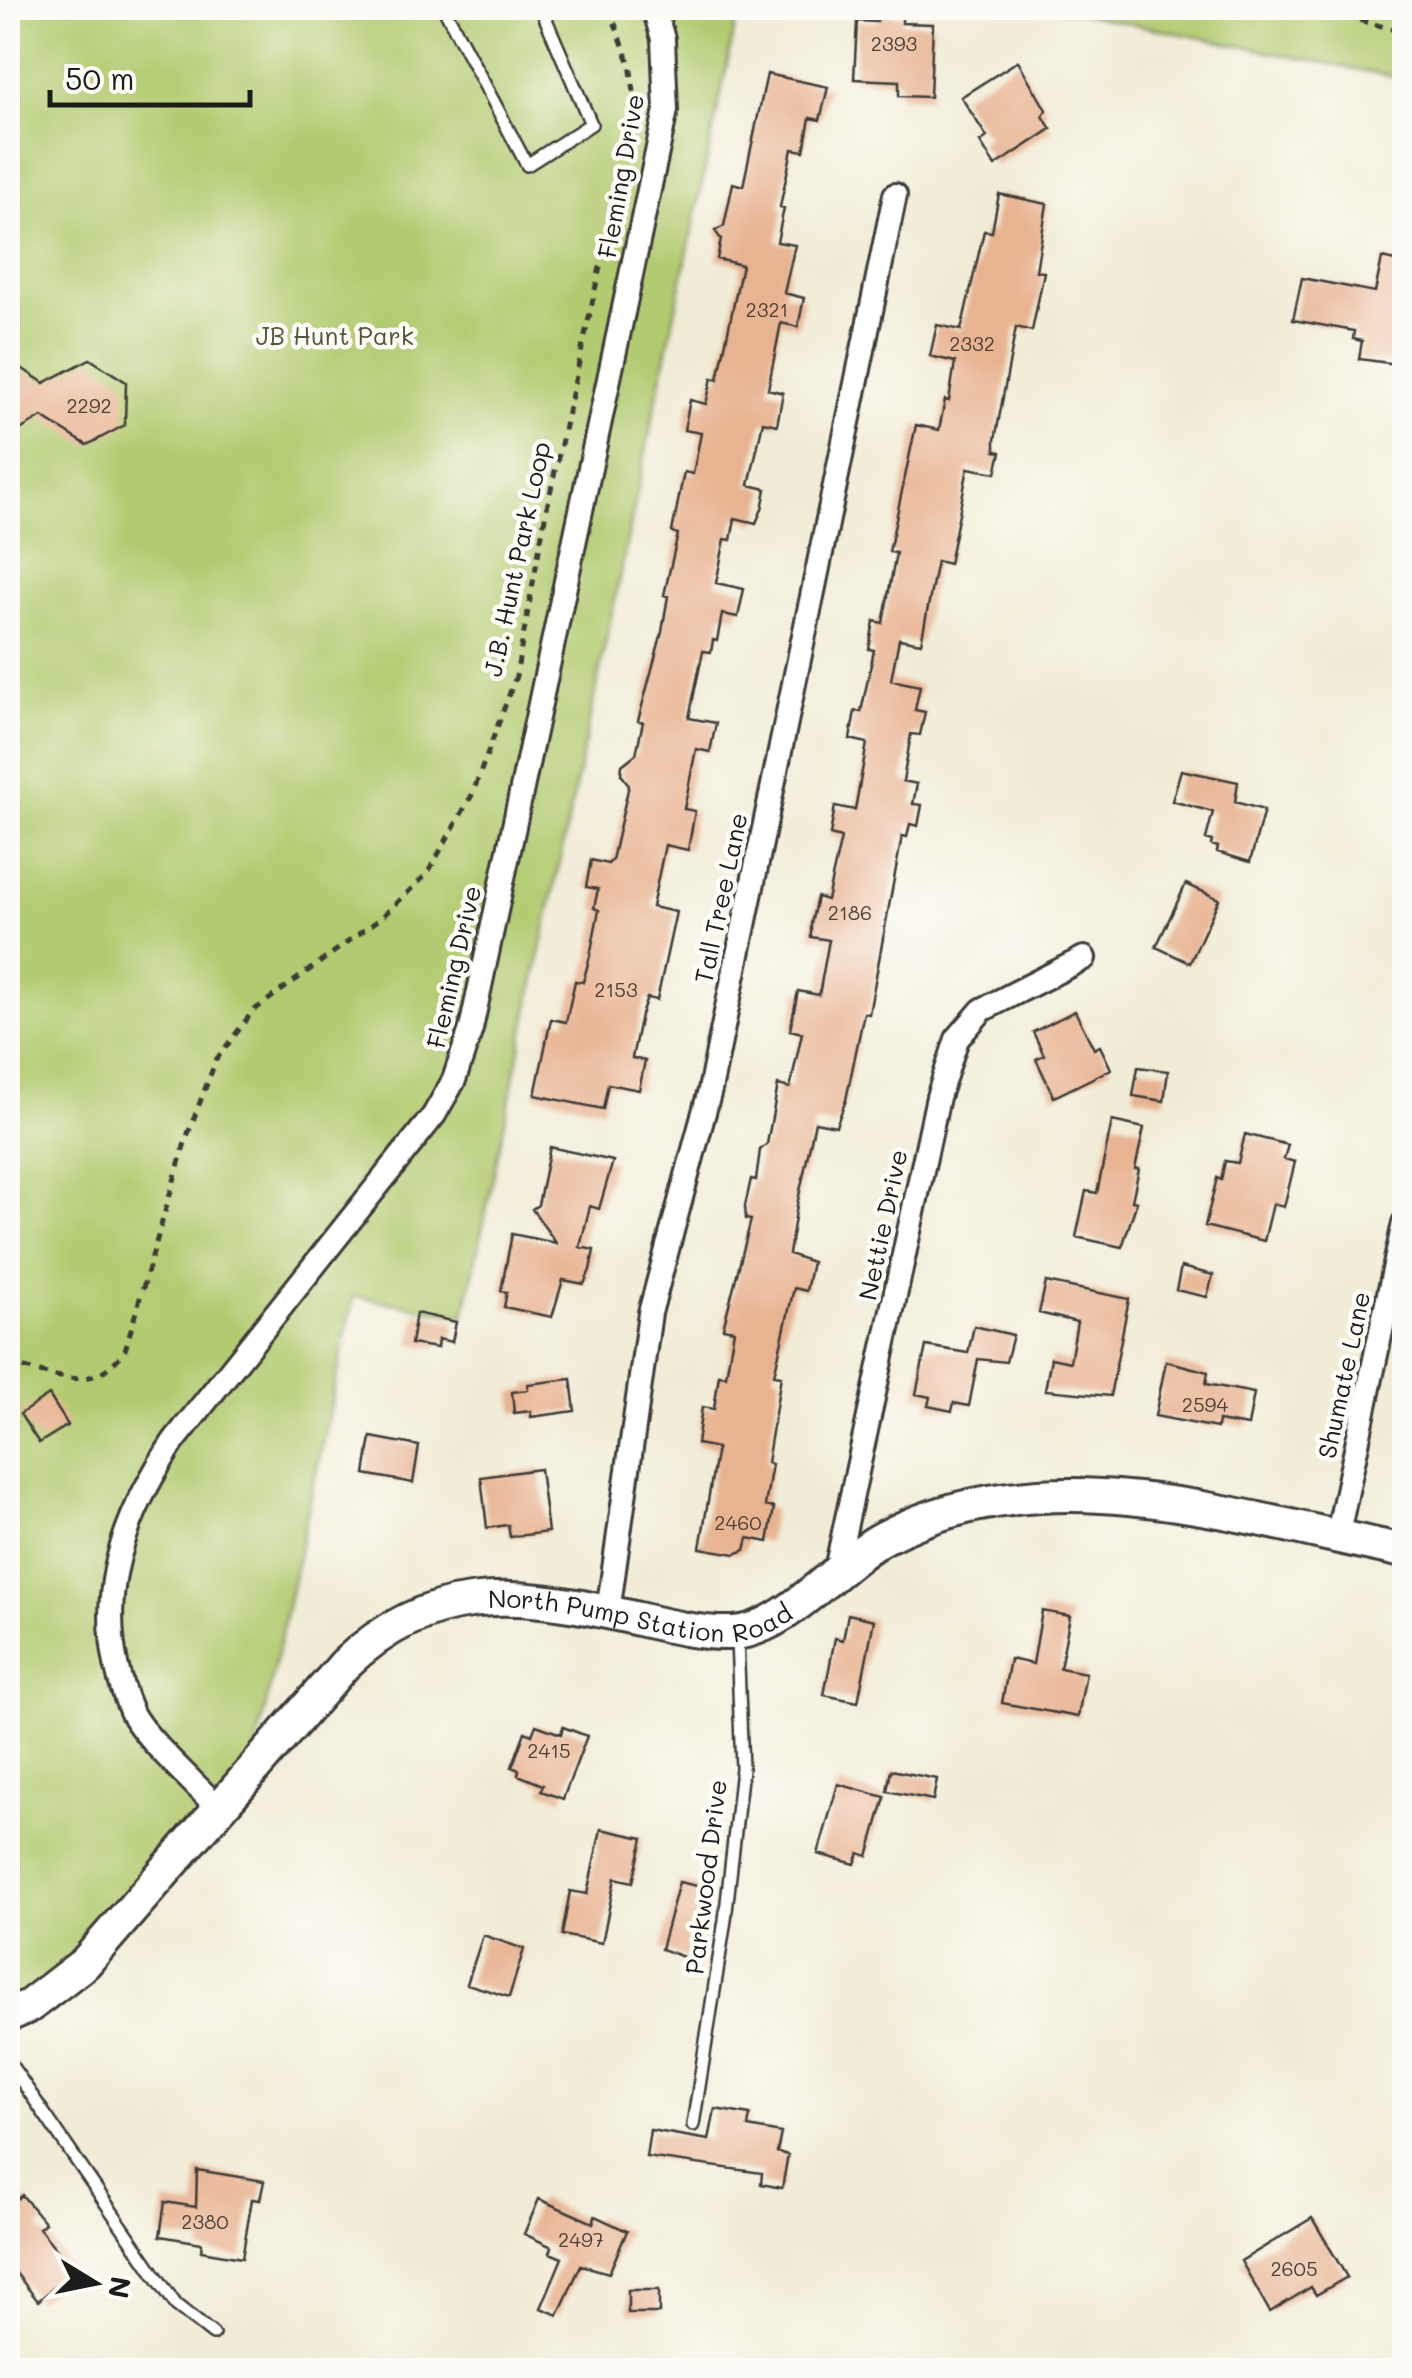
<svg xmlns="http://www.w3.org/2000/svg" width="1412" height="2378" viewBox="0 0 1412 2378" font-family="Mali,sans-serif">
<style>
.green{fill:#b2cb70;stroke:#677446;stroke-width:2.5}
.building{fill:#e8b391}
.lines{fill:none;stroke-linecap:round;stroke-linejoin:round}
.lane-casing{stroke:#3c3b38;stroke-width:16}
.street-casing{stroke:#3c3b38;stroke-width:28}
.secondary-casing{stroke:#3c3b38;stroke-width:38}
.path{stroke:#3c3b38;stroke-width:5;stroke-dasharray:8 8;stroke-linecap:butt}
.lane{stroke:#fff;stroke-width:11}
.street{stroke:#fff;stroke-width:22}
.secondary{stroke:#fff;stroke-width:32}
.labels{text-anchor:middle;stroke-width:9;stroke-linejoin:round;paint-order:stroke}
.number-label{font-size:20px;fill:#4f4239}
.street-label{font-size:25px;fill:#1c1c1c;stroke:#fdfcf7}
.park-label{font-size:25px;fill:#505939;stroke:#fdfcf7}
</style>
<rect width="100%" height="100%" fill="#fdfcf7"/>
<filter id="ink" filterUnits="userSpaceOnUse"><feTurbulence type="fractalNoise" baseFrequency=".01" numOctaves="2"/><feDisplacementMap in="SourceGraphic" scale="20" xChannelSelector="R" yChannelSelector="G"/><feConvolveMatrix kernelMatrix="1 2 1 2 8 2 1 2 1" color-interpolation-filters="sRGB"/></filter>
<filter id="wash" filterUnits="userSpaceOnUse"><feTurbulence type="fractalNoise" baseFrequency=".0048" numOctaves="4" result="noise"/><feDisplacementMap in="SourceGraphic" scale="40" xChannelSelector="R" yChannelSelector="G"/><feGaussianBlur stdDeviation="2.25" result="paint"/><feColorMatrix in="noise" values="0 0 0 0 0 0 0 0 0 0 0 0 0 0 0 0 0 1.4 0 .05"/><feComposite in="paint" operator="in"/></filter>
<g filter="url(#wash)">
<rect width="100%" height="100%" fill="#f1ecd6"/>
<path class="green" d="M8,8h731l-275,1308 -110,-20 -102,474 -167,193 -77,52z
M1053,8h351v71z"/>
<g id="blocks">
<path class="building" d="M877,14l25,1v8l31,1 -3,73 -31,-1v-15l-45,-2 3,-58 20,1z
M1018,61l28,49 -3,6 8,13 -56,37 -15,-24 7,-5 -26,-40z
M767,74l61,13 -8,33 -10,-2 -6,33 -12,-2 -12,58 4,1 -7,34 18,3 -11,48 20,5 -6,29 -17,-4 -13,66 15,4 -6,32 -14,-3 -14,63 17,4 -4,20 -6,14 -21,-5 -4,22 -6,-1 -9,44 28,6 -6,28 -16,-3 -5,27 -4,-1 -2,12 -8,-1 -14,67 27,5 -6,29 -14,-3 -12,60 11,2 -7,39 -23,-5 -13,62 24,5 -19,88 -10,-2 -6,17 -9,43 13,3 -6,29 -31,-6 -5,25 -68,-14 16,-76 15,3 9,-41 8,1 7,-26 9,-46 -5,-2 4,-19 -12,-2 5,-27 17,4 4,-4 17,-75 -8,-11 1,-9 14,-11 7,-32 -5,-1 24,-89 6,-36 -4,-1 14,-61 -6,-2 12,-60 9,2 8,-41 -17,-3 6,-30 16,4 6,-26 6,1 24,-114 -25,-6 4,-20 -6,-8 9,-5 9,-43 10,3z
M999,194l48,10 -11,67 8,1 -12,59 -16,-4 -21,113v11l6,1 -5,21 -28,-5 -19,96 -12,-3 -16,82 -22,-4 -8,41 29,6 -5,24 10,2 -5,23 -9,-1 -8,47 14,3 -4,20 9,1 -4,21 -8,-2 -3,13 -5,-1 -33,178 -5,-1 -18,87 -10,26 -21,-4 -18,83 -8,49 23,8 -6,29 -12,-3 -20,87 7,1 -14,87 5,1 -7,42 9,2 -6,34 -20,-4 -3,12 -10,4 -35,-6 17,-100 -20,-4 5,-37 12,2 5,-34 7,1 8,-46 -11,-2 28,-108 -5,-1 -1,-13 6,-27 5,1 4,-30 7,-6 11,-59 12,3 12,-55 -12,-3 8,-39 21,4 10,-55 -18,-3v-13l6,-27 10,3 14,-62 -11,-3 5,-29 20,4 12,-67 -17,-4 5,-28 6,1 13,-62 -5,-1 5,-28 9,2 13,-70 -7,-1 27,-127 23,5 6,-30 4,1 6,-39 -25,-6 7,-31 24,5 23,-99 8,1z
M1382,258l22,5 -5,44 5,1v57l-45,-6 3,-18 -9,-2 1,-8 -61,-11 9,-42 73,14z
M8,359l36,24 46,-24 36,23 -1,43 -38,20 -45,-28 -34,20z
M1181,770l57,12 -3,20 29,8 -14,52 -33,-10 1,-5 -7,-2 1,-4 -6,-2 7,-27 -41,-11z
M1186,884l33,15 -29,64 -34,-16z
M1075,1011l19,38 6,-3 11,23 -57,28 -18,-38 8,-4 -11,-23z
M1138,1067l30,4 -4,30 -31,-5z
M1112,1121l32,7 -9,41h4l-7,32 5,1 -15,45 -46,-10 10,-46 11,2z
M1245,1134l43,11 -4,14 11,3 -11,45 -11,-3 -9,37 -59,-15 12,-48 4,2 4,-19 13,2z
M550,1147l63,14 -14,48 -9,-3 -10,41 14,3 -4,20 -6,14 -21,-4 -11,37 -48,-10 3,-15 -6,-1 11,-57 44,9 -24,-34 6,-4z
M1181,1267l32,8 -6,22 -31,-7z
M1046,1282l83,17 -19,97 -65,-6 6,-32 19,4 7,-40 -38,-9z
M416,1313l40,9 -4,20 -14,-3 -1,9 -26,-4z
M974,1326l39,9 -7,27 -28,-3 -9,47 -15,-3 -2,8 -24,-5 2,-9 -14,-3 10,-48 42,7z
M1166,1361l42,11 -2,12 48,9 -6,33 -30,-5 -1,7 -62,-12z
M571,1379l4,32 -44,6v-6l-17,2 -2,-21 16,-2v-6z
M49,1395l19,30 -29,18 -19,-29z
M371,1437l48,9 -6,37 -48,-9z
M540,1469l8,63 -38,5 -2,-12 -21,3 -6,-51z
M1042,1611l28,5 -10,52 26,5 -8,44 -76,-14 8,-44 23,5z
M848,1614l26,6 -16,82 -34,-7 11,-57 8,2z
M536,1725l25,9 2,-7 24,9 -24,63 -22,-8 2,-6 -25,-10 1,-5 -7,-3 13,-35 7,3z
M891,1770l46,9 -4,21 -46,-9z
M838,1784l47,13 -17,59 -9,-3 -4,11 -37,-10z
M601,1829l42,9 -10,44 -18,-4 -13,65 -40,-8 8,-44 17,3z
M679,1882l23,5 -13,72 -28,-10z
M483,1935l41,14 -15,48 -42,-13z
M715,2109l35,6 -2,12 33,6 -4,19 11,3 -6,33 -21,-4 1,-11 -116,-16 4,-27 59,10z
M197,2170l67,11 -4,19 -8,-1 -10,59 -41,-7 1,-8 -42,-7 5,-34 31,5z
M22,2195l23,28 -6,5 35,43 -36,30 -30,-38v-56z
M539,2199l54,24 2,-7 32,15 -18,42 -28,-8 -23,50 -17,-7 21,-50 -12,-5 2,-6 -28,-13z
M1312,2218l35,59 -31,18 -5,-8 -41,25 -29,-51z
M628,2290h31v23h-31z"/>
</g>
</g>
<g filter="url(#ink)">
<use href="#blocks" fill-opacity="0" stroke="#3c3b38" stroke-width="2.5"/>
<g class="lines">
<g class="lane-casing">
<path id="lane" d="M444,8l83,157 64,-41 -50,-116
M8,2061l168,244 37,29
M693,2125l32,-205 17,-151 -5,-131"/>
</g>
<g class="street-casing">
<path id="street" d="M1337,1538l67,-315
M835,1574l103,-477 19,-58 25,-29 102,-52
M608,1612l42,-299 60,-223 185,-895
M219,1809c-21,-23 -78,-74 -88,-98 -42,-99 -13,-186 43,-270l260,-326 20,-35 17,-51 195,-919 -3,-71 -9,-31"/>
</g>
<g class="secondary-casing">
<g id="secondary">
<path id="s1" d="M8,2015l21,-9 56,-43 260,-299c84,-80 169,-73 276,-49 36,8 74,19 112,18 53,-2 107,-73 152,-96 163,-85 351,-20 519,14"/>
</g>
</g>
<path class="path" d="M609,8l21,56 8,56
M1313,8l91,24
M8,1364c50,10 82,33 117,-14l61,-211 30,-79 37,-49 129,-94 45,-43 45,-79 44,-119 30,-164 64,-290 15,-48"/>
<use href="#lane" class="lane"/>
<use href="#street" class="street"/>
<use href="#secondary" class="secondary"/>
</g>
</g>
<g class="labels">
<g class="number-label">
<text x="894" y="51">2393</text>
<text x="767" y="317">2321</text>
<text x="972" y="351">2332</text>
<text x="89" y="413">2292</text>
<text x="850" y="920">2186</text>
<text x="616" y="997">2153</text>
<text x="1205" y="1412">2594</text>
<text x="738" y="1530">2460</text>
<text x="549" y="1758">2415</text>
<text x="205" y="2229">2380</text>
<text x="581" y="2247">2497</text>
<text x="1294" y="2276">2605</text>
</g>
<g class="street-label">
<text transform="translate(621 176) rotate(-80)" y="9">Fleming Drive</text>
<text transform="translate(517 559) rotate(-78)" y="9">J.B. Hunt Park Loop</text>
<text transform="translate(721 898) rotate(-78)" y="9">Tall Tree Lane</text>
<text transform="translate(454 967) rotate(-77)" y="9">Fleming Drive</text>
<text transform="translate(883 1225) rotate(-78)" y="9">Nettie Drive</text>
<text transform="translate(1344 1375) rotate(-78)" y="9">Shumate Lane</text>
<text dy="9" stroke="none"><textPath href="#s1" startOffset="805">North Pump Station Road</textPath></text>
<text transform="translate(706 1877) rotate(-83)" y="9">Parkwood Drive</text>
</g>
<g class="park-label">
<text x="335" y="345">JB Hunt Park</text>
</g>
</g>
<rect width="1412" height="2378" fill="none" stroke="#fdfcf7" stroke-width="40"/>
<g transform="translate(95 2283) rotate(100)" stroke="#fdfcf7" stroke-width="8" paint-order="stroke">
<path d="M0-8L18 38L0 25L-18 38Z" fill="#1c1c1c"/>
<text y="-15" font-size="28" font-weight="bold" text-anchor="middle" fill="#1c1c1c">N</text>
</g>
<path d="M50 90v15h200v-15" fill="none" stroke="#1c1c1c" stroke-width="5"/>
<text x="65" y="90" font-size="30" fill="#1c1c1c" stroke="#fdfcf7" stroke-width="8" paint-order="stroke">50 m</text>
</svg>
